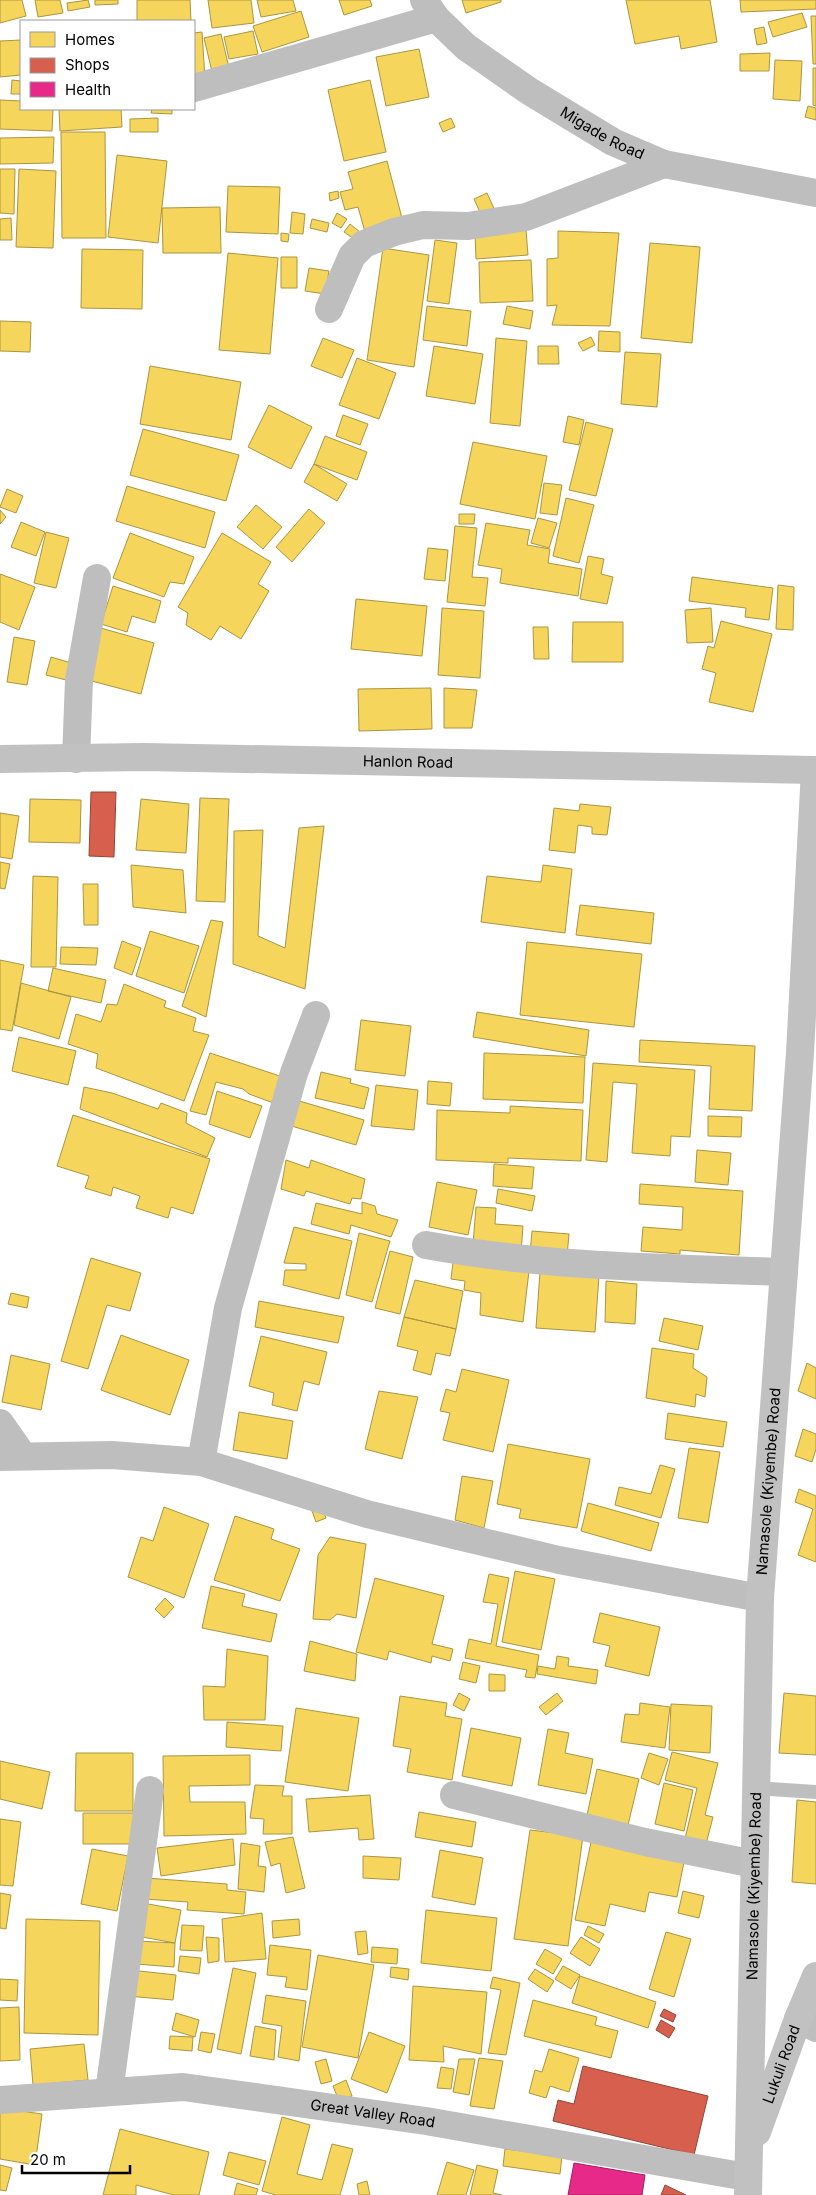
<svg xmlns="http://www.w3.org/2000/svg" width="816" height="2195" viewBox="0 0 816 2195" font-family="Inter,sans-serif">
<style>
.homes{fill:#f6d55c;stroke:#ac9540}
.shops{fill:#d6604d;stroke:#964336}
.health{fill:#e7298a;stroke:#a21d61}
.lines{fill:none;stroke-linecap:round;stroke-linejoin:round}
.lane{stroke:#bebebe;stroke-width:14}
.street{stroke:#bebebe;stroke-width:28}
.secondary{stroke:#c1c1c1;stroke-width:28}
.labels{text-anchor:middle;stroke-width:5;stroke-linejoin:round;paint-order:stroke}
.street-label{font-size:15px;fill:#000;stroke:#fff}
</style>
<rect width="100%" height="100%" fill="#fff"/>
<path class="homes" d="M0,0h22l4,16 -26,7z
M35,0h25l3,13 -25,4z
M88,0l2,7 -22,4 -1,-8z
M95,0h23v4l-23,1z
M137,0h53l1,21h-54z
M208,0h43l3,23 -42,5z
M257,0h36l3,11 -35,6z
M339,0h31l2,6 -28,9z
M462,0h39v2l-35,11z
M626,0h84l7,42 -36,7 -2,-13 -44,8z
M740,0h76v9l-75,3z
M301,11l8,26 -47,15 -9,-26z
M802,13l5,14 -34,10 -5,-15z
M811,16h5v48h-3z
M764,27l3,16 -10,2 -3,-16z
M253,31l5,23 -29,5 -5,-22z
M202,32l3,46 -11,1v-46z
M221,34l9,38 -17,4 -9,-38z
M21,40v35l-21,2v-36z
M419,49l10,48 -43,9 -10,-49z
M770,53l-1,18h-29v-17z
M775,60l27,1 -2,40 -27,-2z
M813,68h3v38l-3,-1z
M12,80l9,1v13h-10z
M370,80l16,72 -42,9 -16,-71z
M0,100l21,1v8h32l-1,22 -52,-2z
M808,106l8,2v12l-11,-3z
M59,109h62l1,18 -62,4z
M152,109h20v5l-21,-1z
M158,118v14h-28v-13z
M451,118l4,9 -12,5 -4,-9z
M61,132h44l1,106h-44z
M54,137l-1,26 -53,1v-26z
M117,155l50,6 -9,82 -50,-6z
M387,161l16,61 -38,10 -7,-25 -13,3 -5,-18 13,-3 -5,-17z
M0,169h15l-1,45 -14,-1z
M19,169l37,2 -3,77 -37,-1z
M228,186l52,1 -2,47 -52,-2z
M338,191l1,7 -9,3 -1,-8z
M487,193l9,20 -13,6 -9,-20z
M220,207l1,46h-58l-1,-45z
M292,212l13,2 -2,20 -13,-1z
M337,213l10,6 -6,9 -9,-5z
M11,218l1,22h-12v-21z
M312,219l17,4 -2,9 -17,-4z
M350,224l10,8 -6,7 -10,-7z
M526,230l2,25 -52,4 -1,-25z
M558,231l61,2 -9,93 -58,-1 5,-20 -10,1v-47l11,-1z
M281,233l8,1 -1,8 -7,-1z
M435,240l22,3 -8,61 -22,-3z
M650,243l50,4 -8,96 -51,-5z
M383,248l46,7 -15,112 -47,-7z
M82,249l61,1 -1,59 -61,-1z
M228,253l50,5 -8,96 -51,-4z
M281,257h16v31h-16z
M531,260l2,41 -53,2 -1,-41z
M309,268l20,3 -4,23 -20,-3z
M427,306l44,5 -4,35 -44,-6z
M507,306l26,5 -3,18 -27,-5z
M0,321l31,1 -1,30 -30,-1z
M599,331l21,1v20l-22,-1z
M591,337l4,8 -12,6 -5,-8z
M323,338l31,12 -12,28 -31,-12z
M496,338l31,3 -7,85 -30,-3z
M434,346l49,8 -8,50 -49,-8z
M538,346h20l1,18h-21z
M625,352l36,2 -4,53 -36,-3z
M357,358l39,15 -17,46 -40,-14z
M150,366l91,16 -10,58 -91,-16z
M269,405l43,22 -21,42 -43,-22z
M343,415l25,9 -8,21 -24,-9z
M568,416l16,4 -5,25 -16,-3z
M586,422l27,7 -17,67 -27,-6z
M143,429l96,26 -13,46 -96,-26z
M325,436l42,16 -10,28 -43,-16z
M473,442l74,14 -12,63 -75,-15z
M314,464l33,20 -10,17 -33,-19z
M544,483l18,2 -5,30 -17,-2z
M127,486l88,26 -10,36 -89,-27z
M7,489l16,7 -7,17 -16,-6z
M566,498l28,7 -15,58 -26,-7z
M256,505l26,22 -19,22 -26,-22z
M309,509l16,14 -33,39 -16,-15z
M0,510l6,7 -6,7z
M459,514h16l-1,10h-15z
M538,518l19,5 -8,25 -18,-5z
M21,522l24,10 -9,24 -25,-9z
M486,523l44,7 -3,15 23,4 -2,14 34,6 -4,27 -78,-13 2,-14 -24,-4z
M455,526l22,2 -5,49 16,1 -3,28 -38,-4z
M46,532l23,6 -13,50 -22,-5z
M130,533l64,24 -10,27 -14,-2 -6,15 -51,-19z
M222,533l49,29 -13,22 11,7 -28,48 -21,-13 -9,14 -25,-15 2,-12 -10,-6z
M428,548l20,2 -3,31 -21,-2z
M588,556l16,3 -3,15 12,3 -6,27 -27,-5z
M0,574l35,13 -16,43 -19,-8z
M692,577l81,11 -4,32 -24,-3 1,-9 -57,-7z
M778,585l16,2 -1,43 -17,-1z
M113,586l48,15 -6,22 -23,-7 -5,16 -26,-8z
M356,599l71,7 -5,50 -71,-7z
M442,608l42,3 -4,67 -42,-3z
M711,608l2,34 -26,1 -2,-33z
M721,621l51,13 -19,78 -44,-10 7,-29 -14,-4 6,-23 6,2z
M573,622h50v40h-51z
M97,627l57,16 -13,51 -57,-15z
M533,627h15l1,32h-15z
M14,637l21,4 -8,44 -20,-3z
M51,657l20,6 -5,17 -20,-5z
M431,688l1,41 -73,2 -1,-42z
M444,688l33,2 -5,38h-28z
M200,798l29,1 -4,103 -29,-1z
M30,799l51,1 -1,43 -51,-1z
M141,799l48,5 -3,49 -50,-3z
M580,804l31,3 -4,28 -15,-1v-7l-14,-2 -3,28 -26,-3 5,-42 25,3z
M0,813l19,3 -7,43 -12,-2z
M324,826l-19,163 -72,-25 1,-133 29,-1 -5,106 27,12 14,-120z
M0,862l10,2 -5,25 -5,-1z
M131,865l52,5 3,43 -53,-6z
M543,865l29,4 -7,64 -84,-11 6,-46 54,6z
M33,876l25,1 -2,90h-25z
M83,884h15v41h-14z
M580,905l74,8 -3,31 -75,-9z
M211,920l12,2 -17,95 -24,-11z
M150,931l49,15 -15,47 -48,-17z
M122,941l19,7 -9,27 -18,-7z
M527,942l115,12 -8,73 -114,-12z
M61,947l37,1 -2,17 -36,-1z
M0,960l24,5 -12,66 -12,-2z
M53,968l53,12 -5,23 -53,-12z
M21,983l50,14 -12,42 -45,-14z
M124,984l42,17 -2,6 32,11 -3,13 16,4 -25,66 -88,-33 2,-14 -30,-10 8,-30 25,8 6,-18 10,1z
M477,1012l112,18 -3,26 -113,-19z
M361,1020l50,6 -6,50 -50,-6z
M19,1037l57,14 -8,34 -56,-14z
M640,1040l115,6 -3,65 -43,-2 2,-43 -72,-4z
M210,1053l70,23 -4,28 -27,-10 -6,-5 -27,-7 -10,33 -16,-4z
M484,1053l101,4 -2,46 -100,-4z
M593,1063l102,7 -5,67 -19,-1 -1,20 -38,-3 5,-69 -24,-2 -6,80 -21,-2z
M321,1072l30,7 -1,4 19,5 -5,21 -49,-11z
M428,1081l24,2 -2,23 -23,-2z
M376,1085l42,5 -4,40 -43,-4z
M84,1087l28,6 46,16 3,-6 26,10 -1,10 29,15 -8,19 -127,-48z
M217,1091l45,15 -12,32 -41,-14z
M296,1100l68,20 -8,25 -68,-20z
M510,1106l73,4 -2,51 -73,-3v5l-72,-3 1,-50 73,3z
M73,1115l137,44 -17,55 -22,-7 -3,11 -32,-10 4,-12 -27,-9 -2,9 -26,-8 4,-12 -32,-10z
M708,1116l34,1 -1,20 -33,-1z
M697,1150l34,3 -3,32 -33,-3z
M286,1160l23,8 2,-8 54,19 -4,20 -9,-1 -2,6 -44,-13 -2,5 -23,-7z
M494,1164l40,3 -2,22 -39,-3z
M437,1182l40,8 -9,45 -39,-8z
M640,1184l103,7 -4,64 -59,-5v4l-39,-3 2,-24 39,3 1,-23 -44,-3z
M498,1189l37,7 -3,15 -36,-8z
M362,1202l13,4 2,8 21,6 -7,17 -40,-12 -2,9 -38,-10 5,-21 46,11z
M476,1207l20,1 -1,16 28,2 -2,27 -48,-9z
M294,1227l58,14 -13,58 -56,-14 2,-15h21v-6l-22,-1z
M532,1231l37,3 -2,22 -37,-3z
M359,1233l31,8 -18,61 -26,-7z
M390,1251l23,6 -13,57 -25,-6z
M454,1254l75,17 -6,51 -43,-7 1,-22 -17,-3 1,-9 -14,-2z
M91,1258l50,15 -11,38 -23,-6 -19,64 -27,-8z
M540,1272l59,4 -4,56 -59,-4z
M415,1280l48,11 -7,38 -52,-12z
M606,1281l31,3 -2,40 -30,-2z
M11,1293l18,4 -2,11 -19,-4z
M259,1301l85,16 -6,26 -83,-16z
M404,1317l52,12 -6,27 -14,-3 -5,22 -18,-5 5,-19 -21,-5z
M664,1318l39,8 -5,24 -39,-9z
M121,1335l68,25 -19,55 -69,-25z
M261,1336l66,16 -8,33 -15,-4 -7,30 -25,-6 2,-12 -25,-7z
M652,1348l42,6 -1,14 14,9 -2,20 -9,-3 -1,13 -49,-9z
M11,1355l39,9 -9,46 -39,-8z
M807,1363l9,5v31l-18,-8z
M462,1369l47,11 -16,72 -50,-12 7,-27 -10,-2 6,-22 10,3z
M379,1391l39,6 -16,62 -37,-10z
M239,1412l54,9 -6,38 -54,-9z
M668,1413l59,9 -4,25 -58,-8z
M803,1429l13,5v15l-4,13 -17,-6z
M508,1444l82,15 -13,69 -58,-10 2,-9 -24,-5z
M689,1448l31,4 -12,71 -30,-5z
M660,1465l15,4 -14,49 -46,-13 4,-18 32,7z
M462,1476l31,5 -9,47 -29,-8z
M799,1489l17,7v66l-18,-7 15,-46 -18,-7z
M588,1503l71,20 -8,28 -70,-20z
M164,1507l45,17 -25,74 -56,-21 13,-40 12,4z
M322,1507l4,11 -10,4 -4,-11z
M235,1516l39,13 -3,10 29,10 -20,52 -66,-21z
M330,1537l36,7 -10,74 -19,-4 -7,6 -17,-1 5,-64z
M515,1571l40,8 -14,71 -39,-8z
M489,1574l20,4 -13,68 43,9 -4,23 -10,-1 2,-7 -62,-12 4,-19 22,5 7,-40 -15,-2z
M375,1578l69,18 -12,48 21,5 -3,12 -18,-5 -1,7 -42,-12 -2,9 -31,-8z
M211,1586l34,8 -3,12 35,8 -6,28 -69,-14z
M165,1598l9,9 -10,11 -9,-9z
M600,1613l60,14 -11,49 -44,-10 5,-20 -17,-4z
M310,1641l47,13 -2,27 -51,-10z
M227,1649l41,7 -3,64h-61l-1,-34 22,1z
M557,1656l12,2 -1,8 30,4 -2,14 -59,-10 1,-8 17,3z
M463,1662l17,4 -4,17 -17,-4z
M489,1674l16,1v16h-16z
M459,1693l11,6 -6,12 -11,-6z
M557,1693l6,8 -17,14 -7,-8z
M784,1693l32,3v59l-37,-2z
M400,1696l47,7 -2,13 17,3 -10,61 -45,-8 4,-23 -18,-3z
M640,1703l30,4 -5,41 -44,-6 4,-28 14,1z
M671,1704l41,2 -2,47 -41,-3z
M296,1708l63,10 -11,73 -63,-9z
M227,1722l56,4 -2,25 -55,-4z
M471,1728l50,10 -9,48 -50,-10z
M548,1729l21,4 -4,20 28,6 -7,35 -48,-9z
M672,1752l46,11 -13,52 8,2 -8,31 -21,-5 13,-55 -32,-8z
M76,1753h57v58h-58z
M649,1753l19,6 -9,26 -18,-7z
M250,1755v30l-61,1 1,16h55l1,32 -82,2 -1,-80z
M0,1761l50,11 -8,37 -42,-10z
M597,1769l42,10 -11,46 -41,-10z
M664,1783l29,7 -9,41 -29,-7z
M255,1785l29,1 -2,10h10v38h-29l1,-15 -14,-1z
M370,1795l4,44 -15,1 -1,-12 -49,4 -3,-33z
M797,1800l19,2v82l-24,-2z
M419,1812l57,10 -4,25 -57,-10z
M83,1813h51v31h-51z
M0,1819l21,3 -8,64 -13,-1z
M530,1830l53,6 -15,110 -54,-7z
M293,1837l12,51 -19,5 -6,-30 -9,3 -6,-24z
M233,1839l2,26 -74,11 -4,-28z
M591,1842l93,20 -7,35 -28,-5 -4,20 -35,-8 -5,22 -30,-6z
M241,1843l19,3 -2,20 8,1 -2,25 -26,-3z
M92,1849l36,7 -11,55 -36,-7z
M440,1850l43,8 -8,47 -43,-8z
M363,1856l38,2 -2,22 -36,-2z
M146,1878l81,6v6l19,2 -2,22 -57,-4 1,-8 -44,-3z
M683,1891l21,5 -5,22 -21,-5z
M0,1893l11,2 -5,34 -6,-1z
M143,1903l38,7 -6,33 -38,-7z
M426,1910l71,8 -6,53 -70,-8z
M262,1913l4,46 -41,3 -3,-43z
M26,1919l74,2 -2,114 -74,-2z
M299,1919l1,16 -27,3 -1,-17z
M182,1925l22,1 -2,25 -22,-1z
M588,1926l16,8 -5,9 -15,-8z
M366,1931l2,22 -10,2 -3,-23z
M666,1932l25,7 -17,58 -25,-8z
M206,1937l13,1v23l-11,2z
M581,1937l19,12 -10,17 -20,-13z
M137,1941l38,2 -1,24 -38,-3z
M270,1945l41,5 -4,40 -22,-3 2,-10 -20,-2z
M372,1947l26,2 -1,15 -26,-2z
M545,1949l17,10 -9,15 -17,-10z
M318,1955l56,10 -16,93 -56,-11z
M180,1956l21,2 -2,16 -21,-3z
M563,1966l17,9 -9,14 -16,-10z
M391,1967l18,2 -1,11 -18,-3z
M233,1968l23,5 -15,81 -24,-5z
M535,1969l19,12 -7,11 -19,-13z
M130,1970l46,5 -3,25 -46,-4z
M580,1976l76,26 -8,26 -76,-25z
M493,1977l27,6 -14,72 -18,-2 13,-63 -11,-2z
M0,1979l18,1 -1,21 -17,-1z
M413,1986l74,6 -6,62 -38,-8 1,16 -35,-2z
M266,1995l40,6 -7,60 -21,-4 4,-31 -20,-3z
M533,2000l64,17 -2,8 23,6 -7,27 -87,-22z
M19,2007l1,53 -20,1v-53z
M176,2013l23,7 -4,17 -23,-7z
M255,2026l21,4 -2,30 -24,-4z
M201,2032l14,2 -4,19 -13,-3z
M369,2032l36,14 -18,47 -36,-14z
M170,2036l23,1 -1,14 -23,-2z
M84,2044l4,36 -55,5 -3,-36z
M549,2049l30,9 -10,34 -19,-6 -4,12 -17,-5 6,-23 7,2z
M479,2058l24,3 -9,48 -24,-3z
M326,2059l6,22 -11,3 -6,-22z
M459,2059h16l-6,36 -16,-3z
M441,2067l13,2 -3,20 -14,-1z
M346,2080l6,16 -13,5 -6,-15z
M0,2108l42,6 -7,51 -35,-6z
M282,2117l28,8 -13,49 25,6 10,-36 21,5 -13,46h-64l-14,-4z
M120,2129l89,23 -10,43h-25l-38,-10v10h-33z
M505,2149l57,7 -2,18 -57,-8z
M229,2152l37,9 -7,24 -36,-10z
M447,2162l27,8 -8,25h-29z
M0,2165l12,3 -6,23 -6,-1z
M477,2165l21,5 -5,23 9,2h-32z
M367,2181l3,14h-11l-2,-11z
M237,2183l21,6 -2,6h-22z"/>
<path class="shops" d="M91,792h25l-2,65 -25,-1z
M664,2009l12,6 -3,7 -13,-6z
M661,2020l14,8 -6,10 -13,-8z
M583,2066l125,30 -14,59 -141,-34 5,-21 16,4z
M665,2185l21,10h-25z"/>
<path class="health" d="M574,2163l71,12 -3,20h-74z"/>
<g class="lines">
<path class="lane" d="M756,1788l60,4"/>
<g class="street">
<path id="s1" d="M424,0l12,18 30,29 63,44 84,51 51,22 152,29"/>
<path d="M194,88l242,-70"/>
<path d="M329,309l23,-53 12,-12 30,-12 29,-7 45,1 58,-9 138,-53"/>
<path d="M76,759l3,-79 18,-102"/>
<path d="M426,1245c118,22 238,23 358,27"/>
<path d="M0,1423l23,33"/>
<path d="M0,1457l112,-2 89,7 166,52 78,19 114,27 201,38"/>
<path d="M201,1462l27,-154 66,-235 22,-58"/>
<path d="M454,1795l191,47 109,22"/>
<path d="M798,2019l18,9"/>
<path d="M109,2092l41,-302"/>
<path id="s2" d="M0,2100l183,-13 243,34 315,55"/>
</g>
<g class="secondary">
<path id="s3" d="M0,759l145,-2 671,13"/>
<path id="s4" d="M757,2132l41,-113 18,-43"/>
<path id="s5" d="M748,2195l12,-597 40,-545 15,-283"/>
</g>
</g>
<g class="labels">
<g class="street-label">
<text dy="5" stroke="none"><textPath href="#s1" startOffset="225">Migade Road</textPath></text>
<text dy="5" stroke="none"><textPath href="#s3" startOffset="408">Hanlon Road</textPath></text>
<text dy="5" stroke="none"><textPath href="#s5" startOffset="714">Namasole (Kiyembe) Road</textPath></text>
<text dy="5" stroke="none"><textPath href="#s5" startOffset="309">Namasole (Kiyembe) Road</textPath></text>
<text dy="5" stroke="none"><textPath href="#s4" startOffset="72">Lukuli Road</textPath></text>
<text dy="5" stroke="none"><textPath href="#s2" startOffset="375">Great Valley Road</textPath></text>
</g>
</g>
<rect x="20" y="20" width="175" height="90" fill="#ffffff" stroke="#999999"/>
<rect x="30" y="32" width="25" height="15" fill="#f6d55c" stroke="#999999"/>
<text x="65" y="45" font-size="15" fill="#000000">Homes</text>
<rect x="30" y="58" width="25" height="15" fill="#d6604d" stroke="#999999"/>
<text x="65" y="70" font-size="15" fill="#000000">Shops</text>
<rect x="30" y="82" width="25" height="15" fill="#e7298a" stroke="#999999"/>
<text x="65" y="95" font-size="15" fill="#000000">Health</text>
<path d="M22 2165v8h108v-8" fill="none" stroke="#000000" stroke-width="2.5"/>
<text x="30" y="2165" font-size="15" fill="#000000" stroke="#ffffff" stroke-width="4" paint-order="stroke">20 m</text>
</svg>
